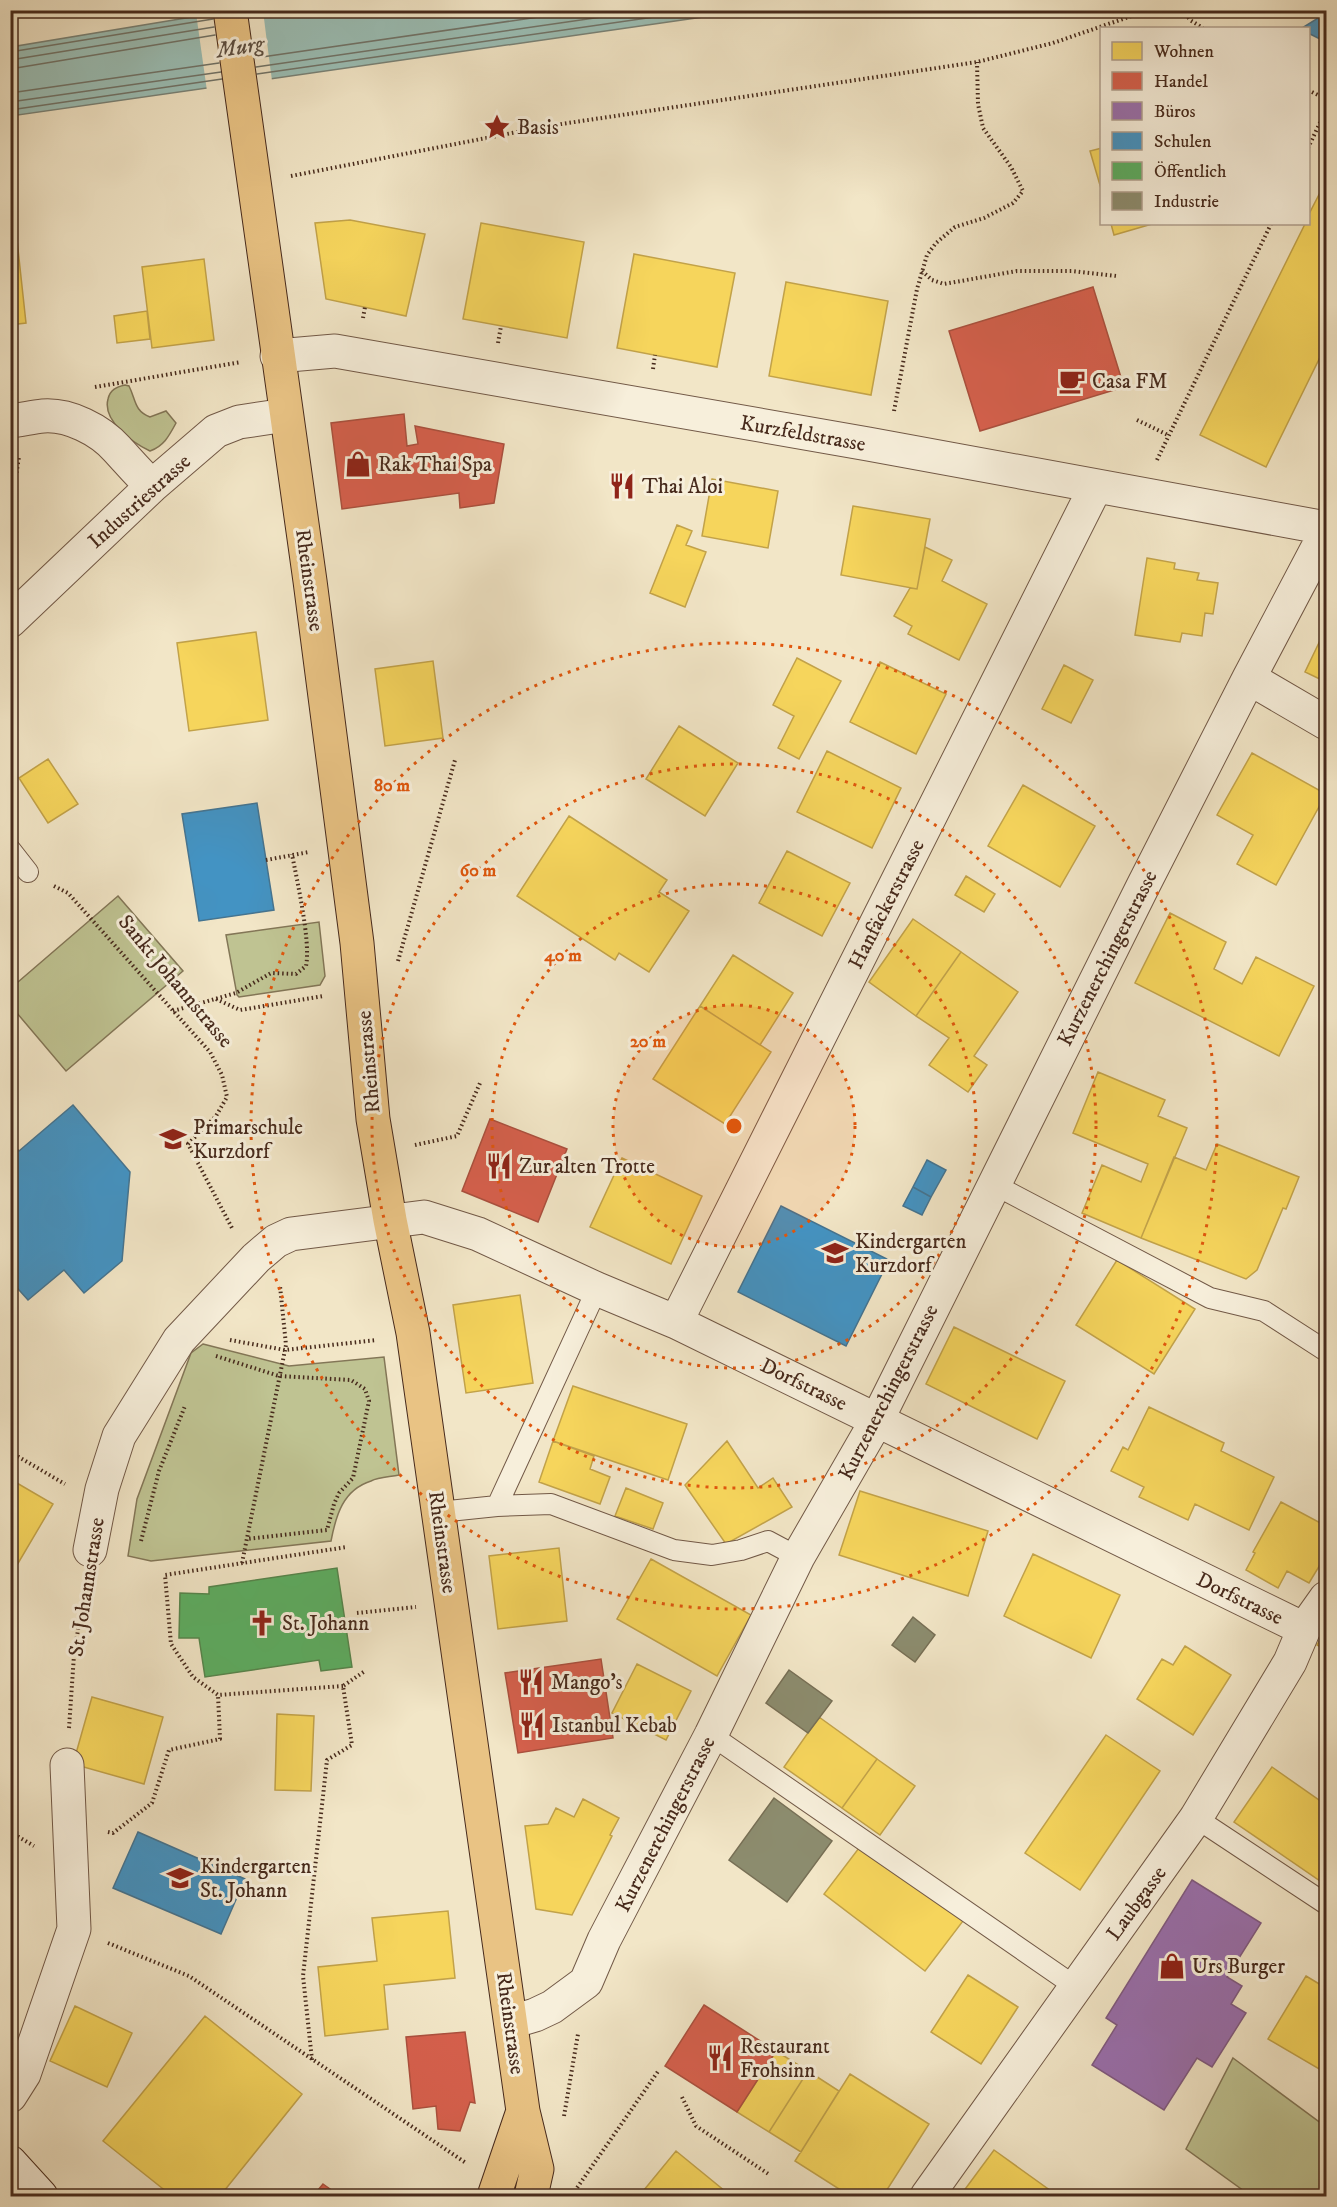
<svg xmlns="http://www.w3.org/2000/svg" width="1337" height="2207" viewBox="0 0 1337 2207" font-family="'IM FELL DW Pica',serif">
<style>
.green{fill:#bfc392;stroke:#837657;stroke-width:1.5}
.water{fill:#9bbfb6;stroke:#798378;stroke-width:1.5}
.pier{fill:#f2e6c7}
.homes{fill:#f6d55c;stroke:#c2a249;stroke-width:1.5}
.shops{fill:#d6604d;stroke:#ab503e;stroke-width:1.5}
.offices{fill:#9970ab;stroke:#805b80;stroke-width:1.5}
.schools{fill:#4393c3;stroke:#447491;stroke-width:1.5}
.public{fill:#5aae61;stroke:#54864c;stroke-width:1.5}
.industry{fill:#8c8c6e;stroke:#776f55;stroke-width:1.5}
.lines{fill:none;stroke-linecap:round;stroke-linejoin:round}
.shore{stroke:#717469;stroke-width:1.5}
.service-casing{stroke:#725947;stroke-width:22}
.minor-casing{stroke:#725947;stroke-width:35}
.secondary-casing{stroke:#472a1c;stroke-width:35}
.primary-casing{stroke:#472a1c;stroke-width:35}
.path{stroke:#472a1c;stroke-width:4;stroke-dasharray:1.5 3;stroke-linecap:butt}
.service{stroke:#f7efdb;stroke-width:20}
.minor{stroke:#f7efdb;stroke-width:33}
.secondary{stroke:#f7efdb;stroke-width:33}
.primary{stroke:#e9c384;stroke-width:33}
.ring{fill:none;stroke:#e0570d;stroke-width:3;stroke-dasharray:3 6}
.labels{text-anchor:middle;stroke-width:6;stroke-linejoin:round;paint-order:stroke}
.poi-label{font-size:21px;fill:#472a1c;stroke:#f7efdb;text-anchor:start}
.street-label{font-size:21px;fill:#472a1c;stroke:#f7efdb}
.water-label{font-size:22px;font-style:italic;fill:#5c4f42;stroke:#f7efdb}
.centre{fill:#e0570d;stroke:#f7efdb;stroke-width:3}
.ring-label{font-size:18px;text-anchor:middle;font-weight:bold;fill:#e0570d;stroke:#f7efdb;stroke-width:6;stroke-linejoin:round;paint-order:stroke}
</style>
<rect width="100%" height="100%" fill="#f2e6c7"/>
<filter id="stains"><feTurbulence type="fractalNoise" baseFrequency=".00333" numOctaves="4"/><feColorMatrix values="0 0 0 0 .2 0 0 0 0 .09 0 0 0 0 .02 0 0 0 .5 -.17"/></filter>
<radialGradient id="worn" r=".72"><stop offset=".6" stop-color="#630" stop-opacity="0"/><stop offset="1" stop-color="#630" stop-opacity=".3"/></radialGradient>
<path class="green" d="M125,385l4,1c7,14 5,25 21,31l16,-6 10,12c-7,13 -12,23 -26,28 -17,-8 -48,-30 -42,-52 2,-9 8,-12 17,-14z
M118,896l65,75 -117,100 -55,-65v-18z
M319,922l6,54 -5,9 -81,12 -2,-2 -11,-60z
M203,1344l86,22 95,-9 15,118c-9,2 -20,2 -28,6 -28,9 -35,34 -40,60l-180,20 -23,-5 9,-57 54,-146z
M1233,2058l93,69v69h-75l-65,-47z"/>
<path class="water" d="M228,11h517l-734,105v-69z"/>
<path class="pier" d="M210,10l53,1 9,70 -65,10 -11,-78z"/>
<path class="homes" d="M1102,148v44l-12,-41z
M1326,181v164l-60,122 -66,-32 105,-211h3v-8z
M350,220l75,14 -19,82 -80,-17 -11,-76z
M481,223l103,19 -17,96 -104,-19z
M1111,224h41l-38,11z
M10,240h7l9,83 -16,2z
M634,254l101,19 -18,94 -100,-19z
M204,259l10,81 -62,8 -10,-81z
M786,282l102,19 -17,94 -102,-19z
M147,311l3,28 -33,4 -3,-27z
M712,479l66,12 -10,57 -66,-12z
M853,506l77,13 -13,70 -76,-14z
M677,525l15,6 -6,14 20,7 -21,55 -35,-14z
M925,547l27,13 -10,21 45,23 -28,56 -51,-26 4,-8 -18,-10 16,-28 7,1z
M1147,558l28,5 -1,6 25,4 -2,7 21,3 -5,31 -8,-1 -3,23 -20,-3 -2,9 -45,-7z
M1326,628v54l-21,-10z
M256,632l12,88 -79,11 -12,-88z
M797,658l44,23 -42,78 -21,-11 16,-32 -21,-11z
M433,661l10,77 -58,8 -10,-77z
M880,662l66,32 -30,60 -66,-32z
M1064,665l29,15 -22,43 -29,-14z
M679,726l59,37 -33,53 -59,-37z
M827,751l74,37 -29,60 -75,-36z
M1252,753l74,41 -50,91 -39,-21 16,-29 -36,-20z
M48,759l30,45 -30,19 -29,-45z
M1023,785l72,41 -35,61 -72,-41z
M569,816l98,64 -8,12 30,19 -40,61 -30,-19 -4,7 -98,-64z
M787,851l63,32 -28,53 -63,-33z
M966,876l29,18 -11,18 -29,-17z
M1170,913l56,29 -12,27 28,15 14,-27 58,29 -35,70 -144,-73z
M913,919l48,33 -45,64 -47,-34z
M961,952l57,40 -44,64 13,9 -19,27 -39,-27 20,-27 -33,-22z
M733,955l60,38 -33,52 -60,-39z
M700,1006l71,46 -46,72 -72,-45z
M1098,1072l67,28 -7,16 29,12 -46,110 -59,-25 20,-48 39,17 7,-18 -75,-31z
M1217,1144l82,33 -13,32 -3,-1 -26,62 -11,9 -105,-41 33,-81 32,13z
M622,1158l80,38 -31,68 -81,-37z
M1117,1260l78,49 -41,65 -78,-49z
M520,1295l13,88 -67,10 -13,-88z
M954,1327l111,54 -28,58 -111,-55z
M573,1386l114,38 -19,56 -115,-39z
M1149,1407l75,36 -3,8 53,26 -25,53 -54,-26 -7,16 -49,-23 5,-10 -33,-16 12,-24 5,3z
M553,1441l41,15 -4,13 20,8 -10,27 -61,-22z
M727,1441l31,47 15,-10 19,29 -66,37 -41,-59z
M10,1479l43,25 -43,73z
M626,1488l37,15 -10,26 -38,-13z
M860,1491l128,40 -20,65 -129,-41z
M1281,1502l45,24v29l-17,28 -22,-12 -9,17 -32,-18 9,-17 -2,-1z
M559,1548l8,73 -69,8 -9,-73z
M1033,1554l87,41 -29,63 -87,-42z
M651,1559l100,56 -34,61 -100,-57z
M1326,1629v21l-9,-5z
M1185,1646l46,29 -38,60 -56,-36 25,-40 11,6z
M637,1664l54,27 -25,49 -54,-27z
M92,1697l71,20 -19,67 -71,-20z
M277,1714l37,2 -3,75 -36,-1z
M819,1717l58,42 -35,49 -58,-41z
M1106,1735l54,36 -80,119 -55,-37z
M877,1759l38,27 -35,49 -38,-27z
M1272,1767l54,38v80l-92,-63z
M583,1799l36,19 -9,17 2,1 -40,79 -36,-6 -11,-83 23,-2 8,-16 18,9z
M862,1844l101,77 -38,50 -101,-77z
M448,1911l7,67 -71,7 4,44 -63,7 -7,-69 59,-6 -5,-43z
M968,1975l50,32 -37,57 -50,-32z
M1306,1976l20,12v85l-58,-34z
M75,2006l57,27 -25,54 -57,-26z
M205,2016l97,78 -82,102h-48l-69,-55z
M776,2051l32,20 -39,61 -32,-20z
M808,2071l31,20 -38,61 -32,-20z
M850,2074l79,50 -46,72h-33l-55,-35z
M994,2150l64,46h-98z
M676,2151l55,45h-92z"/>
<path class="shops" d="M1093,287l31,100 -144,44 -31,-100z
M404,414l3,32 11,-2 -3,-18 89,18 -10,59 -34,5 -1,-15 -117,16 -11,-86z
M490,1119l77,30 -29,73 -76,-31z
M601,1659l12,79 -95,15 -13,-80z
M704,2005l72,46 -39,61 -72,-46z
M465,2032l10,71 -5,-1 -10,29 -22,-2 -2,-23 -23,3 -7,-72z
M323,2184l17,12h-27z"/>
<path class="offices" d="M1192,1880l69,43 -34,54 15,9 -11,18 15,9 -34,54 -15,-9 -33,52 -72,-45 25,-40 -11,-7z"/>
<path class="schools" d="M1326,13v29l-18,-9v-5h-6z
M257,803l17,107 -75,11 -17,-107z
M73,1105l57,67 -8,89 -38,32 -20,-23 -36,30 -18,-20v-139l9,10z
M927,1160l19,10 -15,27 -18,-10z
M913,1187l18,10 -9,18 -19,-9z
M781,1206l108,54 -43,86 -108,-54z
M138,1832l107,47 -24,55 -108,-46z"/>
<path class="public" d="M337,1568l15,99 -31,4 -2,-11 -114,17 -6,-39h-20l1,-45 29,1v-7z"/>
<path class="industry" d="M913,1617l22,18 -20,27 -23,-17z
M789,1670l43,31 -24,32 -42,-30z
M774,1798l58,43 -45,61 -58,-42z"/>
<g class="lines">
<path class="shore" d="M10,52l203,-33
M255,58l332,-48
M10,60l204,-33
M256,67l394,-57
M10,69l205,-34
M257,74l446,-64
M10,93l209,-30
M10,102l211,-30
M10,110l212,-31"/>
<g class="service-casing">
<path id="service" d="M10,849l18,23
M993,1184l217,114 54,13 62,40
M497,1506l100,-217
M439,1512l58,-6 54,-2 123,46 38,5 29,-5 27,-9 30,16
M711,1735l365,252
M1196,1818l130,86"/>
</g>
<g class="minor-casing">
<path id="minor" d="M277,356l58,-5 533,93 458,84
M10,421c11,-1 22,-4 33,-5 26,-2 57,14 74,33 12,13 22,25 35,37
M10,621l142,-135 64,-55 23,-9 47,-7
M1249,678l77,45
M676,1322l420,-836
M90,1550l12,-61 17,-53 60,-96 77,-82 20,-17 15,-7 133,-17 54,17 119,55 79,33 628,307
M511,2022l24,-7 17,-8 34,-25 18,-42 107,-205 87,-178 79,-137 266,-534 106,-208 77,-146
M10,2096l14,-22 50,-145 -7,-164
M927,2196l269,-378 94,-156 14,-33 22,-31"/>
</g>
<g class="secondary-casing">
<path id="secondary" d="M10,2162l31,34"/>
</g>
<g class="primary-casing">
<path id="primary" d="M230,10l80,571 47,362 16,176 17,101 23,113 110,778 14,58 -6,27
M494,2196l29,-85"/>
</g>
<path class="path" d="M1183,10l7,10 13,8
M1308,90l18,9
M1308,148l18,-38
M291,176l257,-50 429,-64 76,-19 96,-33
M922,271l10,9 12,4 73,-13h55l45,5
M363,318l2,-11
M498,343l3,-17
M653,369l2,-14
M95,387l146,-25
M894,411l23,-122 10,-34 9,-12 19,-16 29,-9 29,-15 10,-12 -12,-24 -28,-39 -5,-24 -1,-42
M1137,420l31,15
M1157,460l114,-236
M13,495l6,-38
M266,860l43,-8
M54,886l14,7 142,159 12,23 5,22 -11,19 -28,28 45,86
M398,961l57,-201
M216,999l24,11 84,-14
M173,1011l63,-18 35,-20 25,1 10,-8c5,-24 -9,-85 -14,-112
M415,1145l42,-9 23,-53
M230,1340l55,10 92,-10
M216,1356l63,20 72,4 14,9 4,12 -16,77 -14,15 -5,11 -7,26 -80,9
M10,1452l55,32
M141,1541l18,-70 26,-65
M242,1563l44,-218 -6,-59
M357,1613l59,-6
M343,1686l-125,9 -25,-18 -22,-33 -6,-69 182,-28
M69,1728l5,-73 11,-69
M10,1832l24,14
M108,1832l5,1 39,-30 17,-53 51,-11 -2,-44
M108,1943l81,33 277,187
M312,2060l-9,-84 24,-216 25,-15 -9,-59 22,-15
M682,2097l14,29 74,49
M564,2116l14,-82
M572,2195l87,-125"/>
<use href="#service" class="service"/>
<use href="#minor" class="minor"/>
<use href="#secondary" class="secondary"/>
<use href="#primary" class="primary"/>
</g>
<circle cx="734" cy="1126" r="121" fill="#e0570d" fill-opacity=".12"/>
<g class="ring">
<circle cx="734" cy="1126" r="121"/>
<circle cx="734" cy="1126" r="242"/>
<circle cx="734" cy="1126" r="362"/>
<circle cx="734" cy="1126" r="483"/>
</g>
<defs>
<g id="sight-bare" transform="scale(2.07)"><path d="M0-6L1.8-2.2L6-1.7L2.9 1.2L3.7 5.4L0 3.3L-3.7 5.4L-2.9 1.2L-6-1.7L-1.8-2.2Z" fill="#8f2418" stroke="#f7efdb" stroke-width="2.5" paint-order="stroke"/></g>
<g id="cafe-bare" transform="scale(2.07)"><path d="M-5.5-4.5H6V0H3Q3 3.5 0 3.5H-2.5Q-5.5 3.5-5.5 0ZM3-3.2v2h1.7v-2ZM-6 4.5H4V6H-6Z" fill="#8f2418" stroke="#f7efdb" stroke-width="2.5" paint-order="stroke"/></g>
<g id="shop-bare" transform="scale(2.07)"><path d="M-5-2.5h2.3a2.7 3.5 0 0 1 5.4 0H5L5.5 6h-11ZM-1.5-2.5h3a1.5 2.3 0 0 0-3 0Z" fill="#8f2418" stroke="#f7efdb" stroke-width="2.5" paint-order="stroke"/></g>
<g id="restaurant-bare" transform="scale(2.07)"><path d="M-5-6h1v4h1v-4h1v4h1v-4h1v5L-1.5 .5V6h-2V.5L-5-1ZM5-6V6H3V1.5H1.5Q1.5-4 5-6Z" fill="#8f2418" stroke="#f7efdb" stroke-width="2.5" paint-order="stroke"/></g>
<g id="school-bare" transform="scale(2.07)"><path d="M0-5L7-2L0 1L-7-2ZM-4 1L0 2.5L4 1V4Q0 6-4 4Z" fill="#8f2418" stroke="#f7efdb" stroke-width="2.5" paint-order="stroke"/></g>
<g id="church-bare" transform="scale(2.07)"><path d="M-1.2-6h2.4v3.5h3.3v2.4h-3.3V6h-2.4V-.1h-3.3v-2.4h3.3Z" fill="#8f2418" stroke="#f7efdb" stroke-width="2.5" paint-order="stroke"/></g>
</defs>
<g fill-rule="evenodd">
<use href="#sight-bare" x="497" y="127"/>
<use href="#cafe-bare" x="1072" y="381"/>
<use href="#shop-bare" x="358" y="464"/>
<use href="#restaurant-bare" x="622" y="486"/>
<use href="#school-bare" x="173" y="1139"/>
<use href="#restaurant-bare" x="499" y="1166"/>
<use href="#school-bare" x="835" y="1253"/>
<use href="#church-bare" x="262" y="1623"/>
<use href="#restaurant-bare" x="531" y="1682"/>
<use href="#restaurant-bare" x="532" y="1725"/>
<use href="#school-bare" x="180" y="1878"/>
<use href="#shop-bare" x="1172" y="1966"/>
<use href="#restaurant-bare" x="720" y="2058"/>
</g>
<g class="labels">
<g class="poi-label">
<text x="517" y="134">Basis</text>
<text x="1092" y="388">Casa FM</text>
<text x="378" y="471">Rak Thai Spa</text>
<text x="642" y="493">Thai Aloi</text>
<text x="193" y="1134">Primarschule<tspan x="193" dy="24">Kurzdorf</tspan></text>
<text x="519" y="1173">Zur alten Trotte</text>
<text x="855" y="1248">Kindergarten<tspan x="855" dy="24">Kurzdorf</tspan></text>
<text x="282" y="1630">St. Johann</text>
<text x="551" y="1689">Mango's</text>
<text x="552" y="1732">Istanbul Kebab</text>
<text x="200" y="1873">Kindergarten<tspan x="200" dy="24">St. Johann</tspan></text>
<text x="1192" y="1973">Urs Burger</text>
<text x="740" y="2053">Restaurant<tspan x="740" dy="24">Frohsinn</tspan></text>
</g>
<g class="street-label">
<text transform="translate(803 433) rotate(10)" y="7">Kurzfeldstrasse</text>
<text transform="translate(139 501) rotate(-42)" y="7">Industriestrasse</text>
<text transform="translate(310 580) rotate(82)" y="7">Rheinstrasse</text>
<text transform="translate(886 904) rotate(-63)" y="7">Hanfäckerstrasse</text>
<text transform="translate(1107 958) rotate(-63)" y="7">Kurzenerchingerstrasse</text>
<text transform="translate(176 981) rotate(50)" y="7">Sankt Johannstrasse</text>
<text transform="translate(368 1062) rotate(-95)" y="7">Rheinstrasse</text>
<text transform="translate(804 1384) rotate(26)" y="7">Dorfstrasse</text>
<text transform="translate(888 1392) rotate(-63)" y="7">Kurzenerchingerstrasse</text>
<text transform="translate(443 1542) rotate(82)" y="7">Rheinstrasse</text>
<text transform="translate(86 1587) rotate(-81)" y="7">St. Johannstrasse</text>
<text transform="translate(1240 1598) rotate(26)" y="7">Dorfstrasse</text>
<text transform="translate(665 1824) rotate(-63)" y="7">Kurzenerchingerstrasse</text>
<text transform="translate(1136 1903) rotate(-54)" y="7">Laubgasse</text>
<text transform="translate(511 2023) rotate(82)" y="7">Rheinstrasse</text>
</g>
<g class="water-label">
<text transform="translate(240 46) rotate(-9)" y="8">Murg</text>
</g>
</g>
<circle cx="734" cy="1126" r="9" class="centre"/>
<g class="ring-label">
<text x="392" y="791">80 m</text>
<text x="478" y="876">60 m</text>
<text x="563" y="961">40 m</text>
<text x="648" y="1047">20 m</text>
</g>
<rect width="1337" height="2207" fill="none" stroke="#f2e6c7" stroke-width="36"/>
<rect x="12" y="12" width="1313" height="2183" fill="none" stroke="#472a1c" stroke-width="3"/>
<rect x="18" y="18" width="1301" height="2171" fill="none" stroke="#472a1c" stroke-width="1.5"/>
<rect x="1100" y="27" width="210" height="198" fill="#f7efdb" stroke="#b1a08f" stroke-width="1.5"/>
<rect x="1112" y="42" width="30" height="18" fill="#f6d55c" stroke="#b1a08f" stroke-width="1.5"/>
<text x="1154" y="57" font-size="18" fill="#472a1c">Wohnen</text>
<rect x="1112" y="72" width="30" height="18" fill="#d6604d" stroke="#b1a08f" stroke-width="1.5"/>
<text x="1154" y="87" font-size="18" fill="#472a1c">Handel</text>
<rect x="1112" y="102" width="30" height="18" fill="#9970ab" stroke="#b1a08f" stroke-width="1.5"/>
<text x="1154" y="117" font-size="18" fill="#472a1c">Büros</text>
<rect x="1112" y="132" width="30" height="18" fill="#4393c3" stroke="#b1a08f" stroke-width="1.5"/>
<text x="1154" y="147" font-size="18" fill="#472a1c">Schulen</text>
<rect x="1112" y="162" width="30" height="18" fill="#5aae61" stroke="#b1a08f" stroke-width="1.5"/>
<text x="1154" y="177" font-size="18" fill="#472a1c">Öffentlich</text>
<rect x="1112" y="192" width="30" height="18" fill="#8c8c6e" stroke="#b1a08f" stroke-width="1.5"/>
<text x="1154" y="207" font-size="18" fill="#472a1c">Industrie</text>
<rect width="100%" height="100%" filter="url(#stains)"/>
<rect width="100%" height="100%" fill="url(#worn)"/>
</svg>
